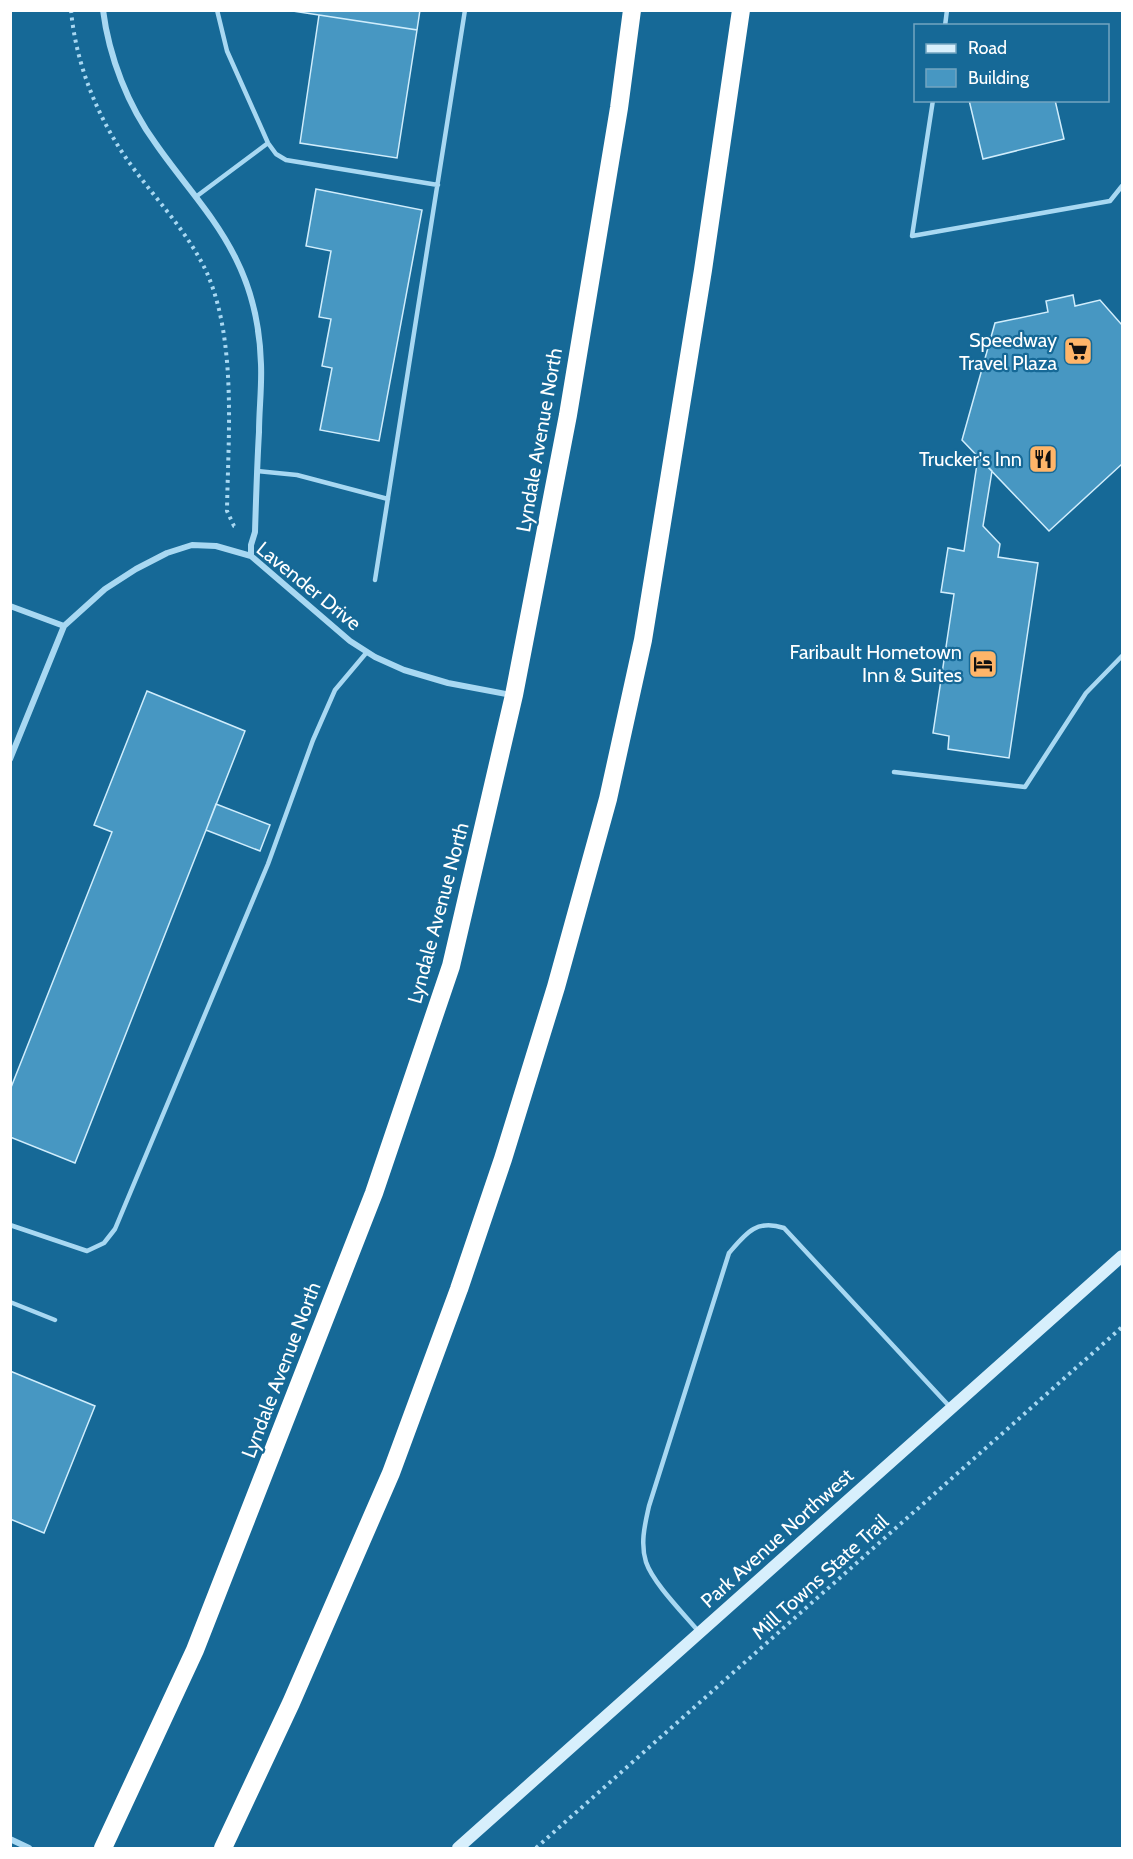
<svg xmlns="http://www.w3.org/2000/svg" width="1133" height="1859" viewBox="0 0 1133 1859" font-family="Cabin,sans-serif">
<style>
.building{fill:#4797c2;stroke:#d0edfc;stroke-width:1.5}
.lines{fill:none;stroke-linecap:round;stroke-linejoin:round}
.path{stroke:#a8d8f2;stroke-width:4;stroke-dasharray:3 4.5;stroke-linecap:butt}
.lane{stroke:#a8d8f2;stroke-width:4.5}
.street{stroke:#a8d8f2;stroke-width:6}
.secondary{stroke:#d7effc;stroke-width:12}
.highway{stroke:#fff;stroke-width:18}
.labels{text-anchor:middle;stroke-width:4.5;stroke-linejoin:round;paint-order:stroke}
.poi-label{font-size:20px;fill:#fff;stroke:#166997;text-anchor:end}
.street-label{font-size:20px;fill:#fff;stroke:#166997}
</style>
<rect width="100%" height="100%" fill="#166997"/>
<path class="building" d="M286,10h134l-3,20z
M319,15l98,15 -20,128 -97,-15z
M969,100h86l9,39 -81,20z
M316,189l106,21 -43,231 -59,-11 12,-62 -10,-2 9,-47 -12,-2 12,-66 -25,-5z
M1073,295l2,11 25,-6 22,25v139l-73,67 -87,-91 33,-117 53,-11 -2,-11z
M978,457l14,14 -9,55 17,18 -2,13 40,6 -29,195 -61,-9 1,-13 -16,-3 21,-139 -13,-2 7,-44 16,3z
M147,691l98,40 -170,432 -65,-26v-47l102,-258 -18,-7z
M216,804l54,21 -10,26 -54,-21z
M10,1371l85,35 -51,127 -34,-14z"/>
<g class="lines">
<path class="path" d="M71,10c5,56 28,111 60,155 26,36 57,67 76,108 30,69 21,164 20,238l7,15 3,1
M536,1848l586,-521"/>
<path class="lane" d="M217,10l10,41 41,92 8,11 10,6 152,25
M945,26l2,-16
M933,100l-21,136 198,-35 12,-15
M197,196l71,-53
M257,471l40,4 91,24
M375,580l90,-570
M894,772l131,15 61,-94 36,-37
M10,1225l77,26 17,-8 11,-14 153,-365 45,-124 22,-50 32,-38
M10,1302l45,18
M699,1632c-15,-18 -46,-49 -53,-70 -6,-19 -1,-38 3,-56l80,-253c17,-20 27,-34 55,-25l166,179"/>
<path class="street" d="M103,10c6,47 25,96 53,134 27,39 59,72 80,115 16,32 24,70 25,105 1,23 -2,46 -2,68 -2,34 -3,67 -4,100l-4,13v11
M10,606l54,20
M10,759l54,-133 41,-37 31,-20 31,-16 25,-8 24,1 35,10 99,85 25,16 29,13 44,13 63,12
M10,1839l19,9"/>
<path class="secondary" d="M458,1848l664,-592"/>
<path class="highway" d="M103,1848l92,-198 179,-457 77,-227 63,-271 54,-280 51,-307 13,-98
M223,1848l68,-145 100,-230 68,-184 44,-130 53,-172 52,-188 35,-159 60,-370 38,-260"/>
</g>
<defs>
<g id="supermarket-square" transform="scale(1.5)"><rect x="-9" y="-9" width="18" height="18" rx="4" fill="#ffb569" stroke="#166997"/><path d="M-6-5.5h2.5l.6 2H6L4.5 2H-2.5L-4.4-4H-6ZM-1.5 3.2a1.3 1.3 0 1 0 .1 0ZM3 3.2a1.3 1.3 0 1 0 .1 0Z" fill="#111"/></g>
<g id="restaurant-square" transform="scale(1.5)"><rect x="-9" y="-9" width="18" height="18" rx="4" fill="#ffb569" stroke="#166997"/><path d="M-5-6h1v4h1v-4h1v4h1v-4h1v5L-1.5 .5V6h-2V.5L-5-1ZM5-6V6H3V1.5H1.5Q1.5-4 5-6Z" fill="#111"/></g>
<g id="hotel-square" transform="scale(1.5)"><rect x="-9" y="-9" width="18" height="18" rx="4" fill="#ffb569" stroke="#166997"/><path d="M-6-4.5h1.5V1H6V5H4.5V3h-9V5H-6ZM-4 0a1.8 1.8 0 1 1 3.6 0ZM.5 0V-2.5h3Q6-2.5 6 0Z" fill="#111"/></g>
</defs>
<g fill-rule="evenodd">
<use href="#supermarket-square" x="1078" y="351"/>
<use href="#restaurant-square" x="1043" y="459"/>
<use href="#hotel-square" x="983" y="664"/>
</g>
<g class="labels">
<g class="poi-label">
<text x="1057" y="347">Speedway<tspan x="1057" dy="23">Travel Plaza</tspan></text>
<text x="1022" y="466">Trucker's Inn</text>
<text x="962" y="659">Faribault Hometown<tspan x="962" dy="23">Inn &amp; Suites</tspan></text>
</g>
<g class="street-label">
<text transform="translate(539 440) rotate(-80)" y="7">Lyndale Avenue North</text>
<text transform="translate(309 586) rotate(39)" y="7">Lavender Drive</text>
<text transform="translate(438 913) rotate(-75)" y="7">Lyndale Avenue North</text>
<text transform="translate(281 1370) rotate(-69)" y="7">Lyndale Avenue North</text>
<text transform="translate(777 1538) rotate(-42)" y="7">Park Avenue Northwest</text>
<text transform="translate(820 1577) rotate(-42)" y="7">Mill Towns State Trail</text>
</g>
</g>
<rect width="1133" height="1859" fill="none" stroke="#ffffff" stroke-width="24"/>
<rect x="914" y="24" width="195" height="78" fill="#166997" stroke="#73a5c1" stroke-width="1.5"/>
<rect x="926" y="44" width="30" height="9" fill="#d7effc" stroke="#73a5c1" stroke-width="1.5"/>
<text x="968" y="54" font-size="18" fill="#ffffff">Road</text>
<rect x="926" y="69" width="30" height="18" fill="#4797c2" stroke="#73a5c1" stroke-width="1.5"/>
<text x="968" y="84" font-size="18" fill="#ffffff">Building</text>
</svg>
